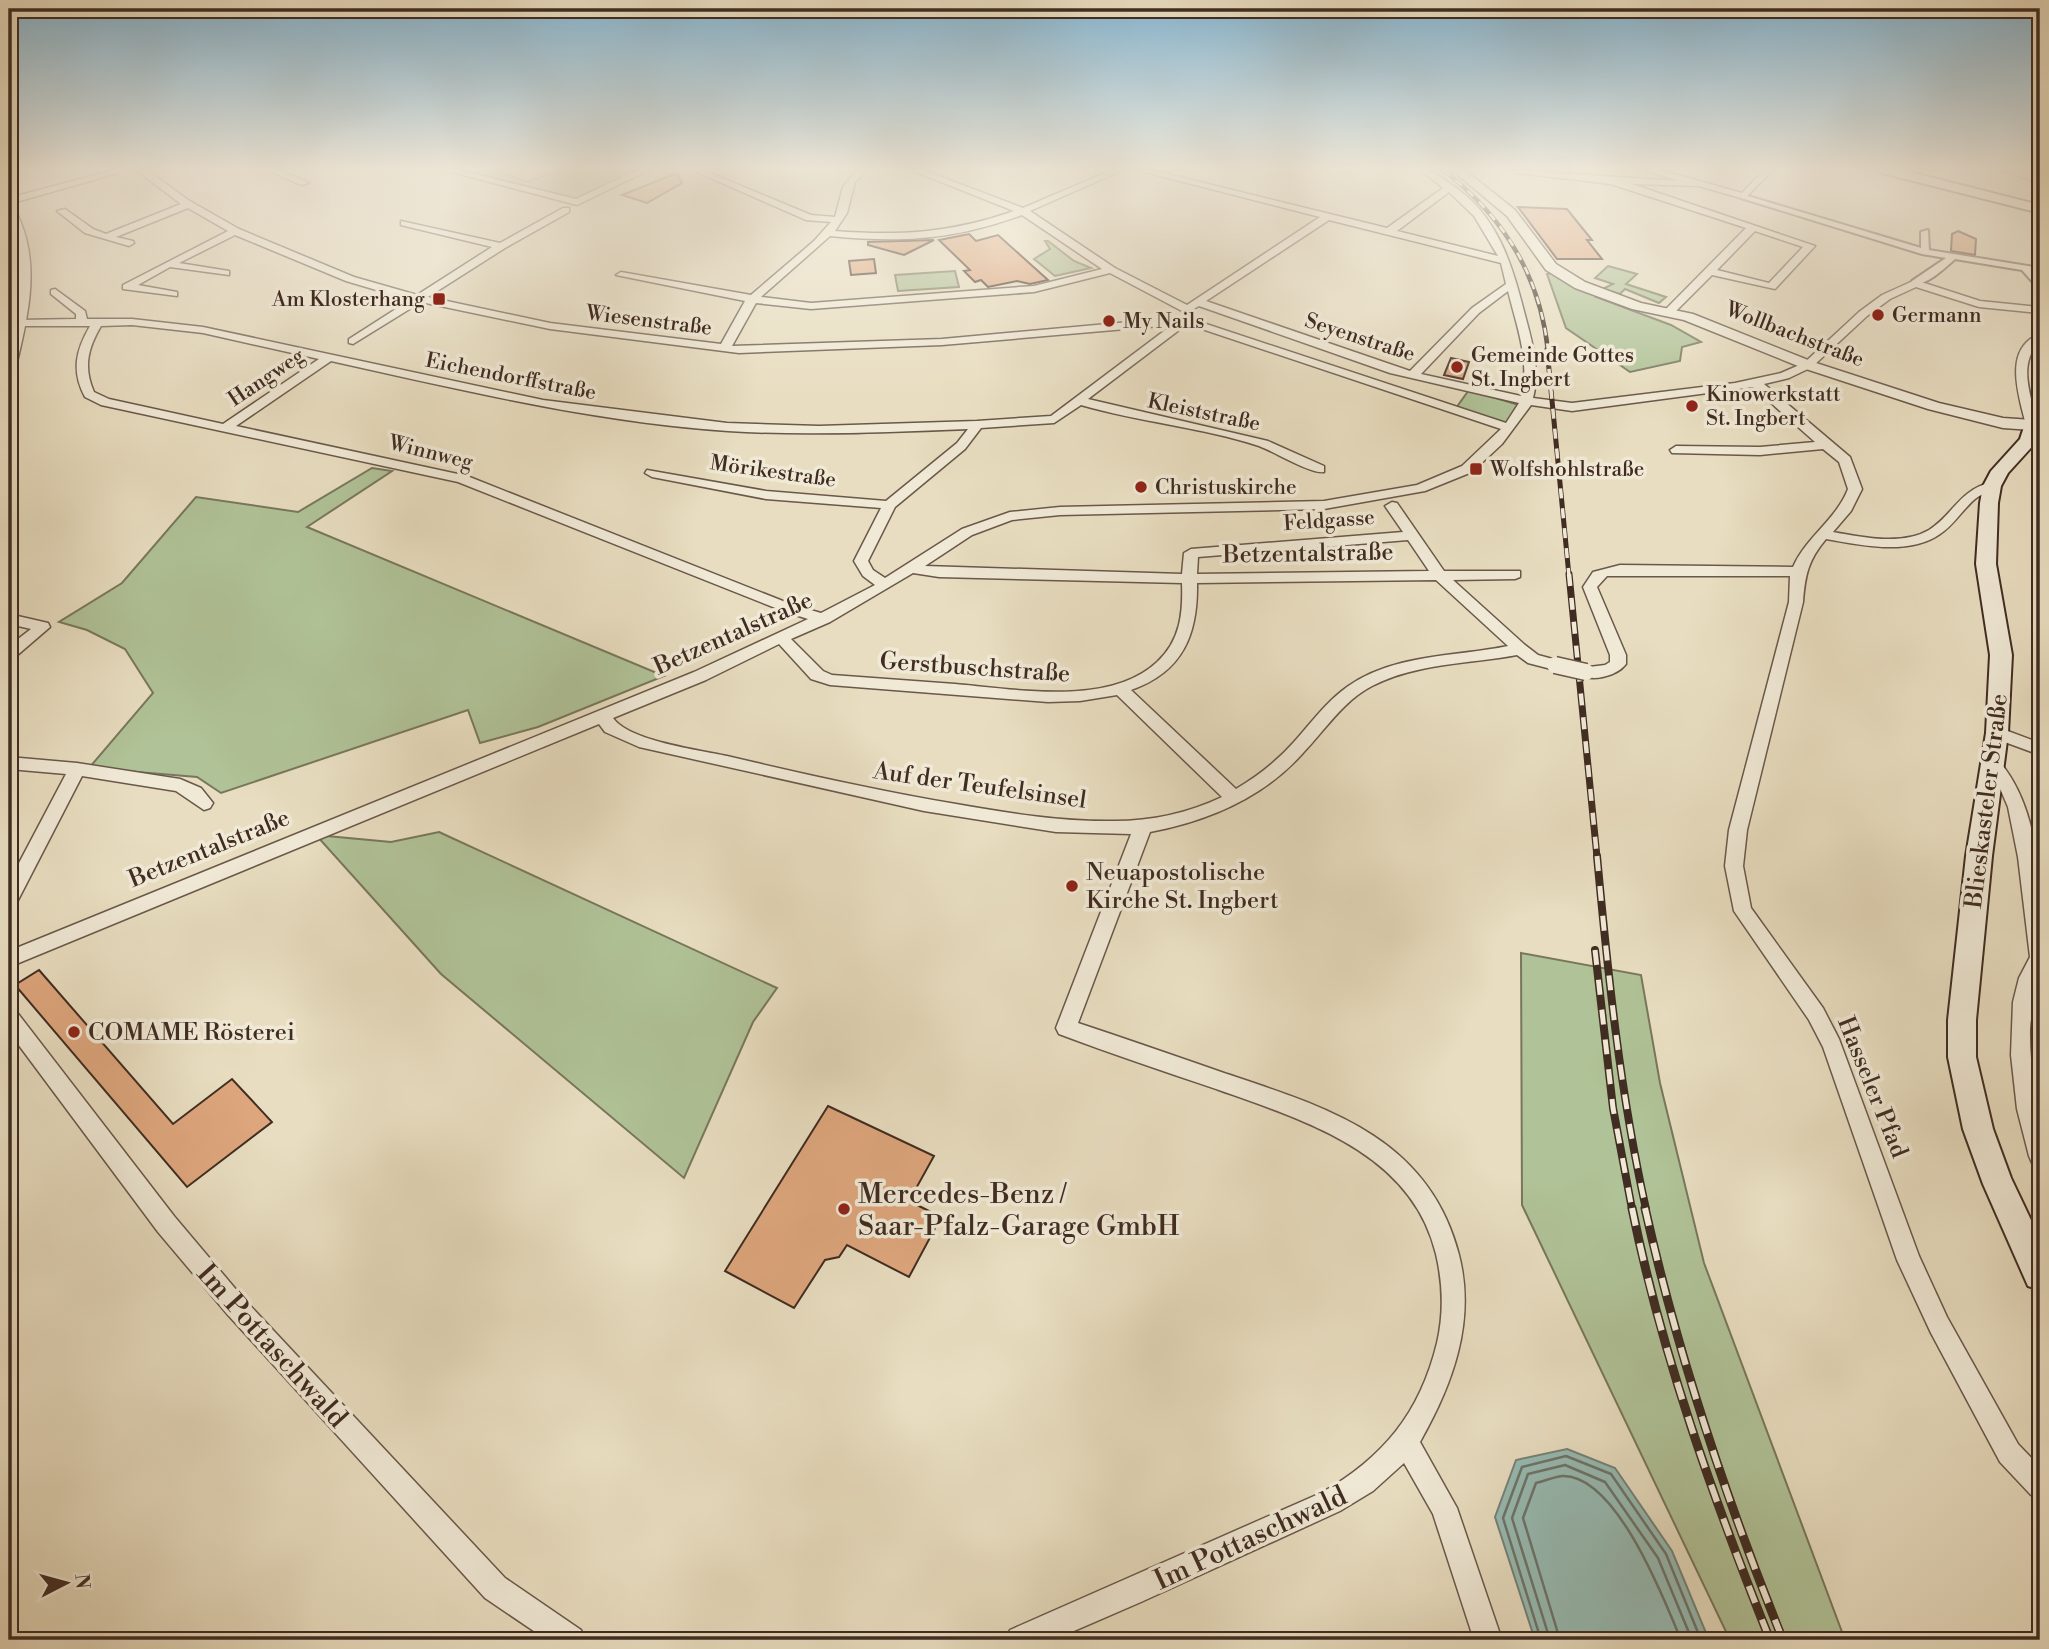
<svg xmlns="http://www.w3.org/2000/svg" width="2049" height="1649" viewBox="0 0 2049 1649" font-family="'Libre Bodoni',serif">
<style>
.green{fill:#b0c297;stroke:#78775c;stroke-width:2}
.water{fill:#97bbb3;stroke:#748279;stroke-width:2}
.lines{fill:none;stroke-linecap:round;stroke-linejoin:round}
.shore{stroke:#6c746a;stroke-width:2.5}
.stream{stroke:#748279;stroke-width:2.5}
.building{fill:#dea67d;stroke:#402c22;stroke-width:2}
.pedestrian-casing{stroke:#6a584a;stroke-width:4}
.minor-casing{stroke:#6a584a;stroke-width:3}
.tertiary-casing{stroke:#6a584a;stroke-width:3}
.secondary-casing{stroke:#402c22;stroke-width:4}
.pedestrian{fill:#f0e9d6;fill-rule:evenodd}
.minor{fill:#f0e9d6;fill-rule:evenodd}
.tertiary{fill:#f0e9d6;fill-rule:evenodd}
.secondary{fill:#f0e9d6;fill-rule:evenodd}
.rail-far4-casing{stroke:#402c22;stroke-width:4.5}
.rail-far3-casing{stroke:#402c22;stroke-width:5}
.rail-far2-casing{stroke:#402c22;stroke-width:7}
.rail-far1-casing{stroke:#402c22;stroke-width:8}
.rail-casing{stroke:#402c22;stroke-width:9}
.rail-far4{stroke:#f0e9d6;stroke-width:2.5;stroke-dasharray:8;stroke-linecap:butt}
.rail-far3{stroke:#f0e9d6;stroke-width:3.5;stroke-dasharray:10;stroke-linecap:butt}
.rail-far2{stroke:#f0e9d6;stroke-width:4.5;stroke-dasharray:12;stroke-linecap:butt}
.rail-far1{stroke:#f0e9d6;stroke-width:5;stroke-dasharray:15;stroke-linecap:butt}
.rail{stroke:#f0e9d6;stroke-width:6;stroke-dasharray:18;stroke-linecap:butt}
.minor-bridge-casing{stroke:#6a584a;stroke-width:19;stroke-linecap:butt}
.minor-bridge{stroke:#f0e9d6;stroke-width:16}
.poi-dot{fill:#8f2418;stroke:#f0e9d6;stroke-width:2.5}
.labels{text-anchor:middle;stroke-width:7;stroke-linejoin:round;paint-order:stroke}
.far-poi-label{font-size:21px;fill:#402c22;stroke:#f0e9d6;text-anchor:start}
.far-street-label{font-size:21px;fill:#402c22;stroke:#f0e9d6}
.street-label{font-size:24px;fill:#402c22;stroke:#f0e9d6}
.poi-label{font-size:24px;fill:#402c22;stroke:#f0e9d6;text-anchor:start}
.near-poi-label{font-size:28px;fill:#402c22;stroke:#f0e9d6;text-anchor:start}
.near-street-label{font-size:28px;fill:#402c22;stroke:#f0e9d6}
</style>
<rect width="100%" height="100%" fill="#e8ddc0"/>
<filter id="stains"><feTurbulence type="fractalNoise" baseFrequency=".00286" numOctaves="4"/><feColorMatrix values="0 0 0 0 .2 0 0 0 0 .09 0 0 0 0 .02 0 0 0 .5 -.17"/></filter>
<radialGradient id="worn" r=".72"><stop offset=".6" stop-color="#630" stop-opacity="0"/><stop offset="1" stop-color="#630" stop-opacity=".3"/></radialGradient>
<path class="green" d="M558,170h80l-61,30 -96,-22 15,-7 32,11z
M1045,241h3l26,20 17,7 -36,8 -21,-17 16,-10z
M1608,266l29,8 -11,10 40,13 -7,6 -34,-14 -5,5 -14,-4 -10,7 75,28 30,17 -19,5 -2,14 -50,11 -64,-44 -19,-54 8,-2 37,22 21,-10 -18,-6z
M955,271l4,16 -61,4 -3,-16z
M1469,390l50,15 -14,20 -49,-17z
M372,468l20,3 -85,56 357,149 -126,51 -58,16 -12,-33 -247,83 -24,-16 -108,-9 64,-75 -28,-44 -38,-19 -28,-8 63,-39 74,-86 102,15z
M439,832l338,156 -24,34 -69,156 -243,-204 -125,-139 75,7z
M1521,953l120,22 19,108 44,180 141,377h-115l-208,-435z"/>
<path class="water" d="M1567,1449l48,19 57,83 37,89h-174l-40,-123 21,-57z"/>
<g class="lines">
<path class="shore" d="M1541,1640l-38,-122 19,-51 44,-11 45,18 55,80 35,86
M1550,1640l-38,-122 16,-44 37,-9 40,17 53,76 34,82
M1560,1640l-37,-122 13,-35c8,-2 18,-6 26,-7 54,-2 102,123 119,164"/>
<path class="stream" d="M1999,170l41,14"/>
</g>
<path class="building" d="M677,173l5,10 -35,20 -25,-8z
M1518,207l49,2 25,31h-5l15,19h-45z
M1958,231l18,8 -1,16 -24,-4 1,-17z
M969,234l7,7 22,-6 50,45 -18,4 -13,-3 -29,6 -7,-7 -6,2 -11,-11 6,-1 -31,-30z
M934,240l-30,15 -36,-10v-3z
M874,259l2,14 -25,2 -2,-14z
M1451,358l18,4 -6,17 -19,-4z
M39,970l134,154 59,-45 40,43 -85,65 -172,-202z
M828,1106l106,50 -25,45 32,16 -32,60 -62,-32 -8,12 -14,3 -31,48 -69,-37z"/>
<g class="lines">
<g class="pedestrian-casing">
<path id="pedestrian" d="M1741,194l180,54v-16l7,-2 1,20 111,18v4l-7,-1 7,9v7h-3l-15,-17 -67,-11c-11,10 -28,26 -43,26v-4l34,-23 -24,-4 -181,-56z"/>
</g>
<g class="minor-casing">
<path id="minor" d="M114,170h15l-120,34v-6z
M136,170h11l41,30 51,29 115,48 63,18 75,-48 -91,-22v-4l99,22 63,-35h6v4l-64,36 -77,49 122,26 171,21 24,-43 -129,-26 5,-3 130,23 63,-54 17,-19 -25,-2 -114,-50h11l108,45 24,2 8,-30 14,-17h10l-12,12 -8,31 -12,18c65,5 117,2 179,-20l-103,-41h12l100,38 89,-38h11l-93,41 85,57 72,37 133,-88 -183,-47h14l236,58 56,-40 -22,-18c13,0 18,6 28,13 50,32 63,82 77,136 7,26 14,53 7,79l39,5 163,-20 46,-10 23,-10 55,-51 23,-17 33,-15 65,21 60,6v6l-61,-6 -63,-20 -26,12 -23,17 -55,51 -23,11 -25,6 86,73 12,32 -11,22 -18,21c28,5 69,14 96,-2 25,-16 30,-40 63,-48l7,4c-7,5 -17,7 -24,13 -13,11 -21,26 -35,35 -31,22 -80,11 -114,5 -18,21 -21,37 -23,63l-56,228 -4,36 8,42 72,100 16,31 80,217 28,61 71,127 22,23v32l-9,-4 -31,-33 -69,-129 -34,-73 -74,-213 -14,-27 -75,-109 -9,-45 4,-36 60,-228 1,-26h-183l-10,11 29,68v9c-9,12 -37,20 -48,8l3,-4 24,-3 5,-3v-7l-27,-68 10,-15 27,-7 173,2c13,-30 43,-47 55,-78l-9,-27 -16,-13 -63,6 -88,-2 -2,-3 6,-4 84,1 55,-5 -62,-55 -181,24 -41,-6 -29,39 -30,28 -47,19 -101,18 -264,6 -48,5 -40,15 -47,31 257,8 2,-21 7,-4 212,-17 -18,-26 7,-4 5,1 47,68h76v6l-5,2 -62,1 72,65 13,10 22,6 3,4 -8,5 -27,-7 -11,-8c-48,9 -101,8 -145,31 -29,15 -47,44 -69,67 -40,45 -95,68 -153,79l-72,191c49,16 97,33 146,50 102,34 205,64 235,182 17,66 -6,129 -39,187l37,66 45,132h-28l-41,-126 -29,-51 -31,28 -33,20 -199,91 -88,38h-47l4,-10 311,-137c62,-35 99,-80 116,-150 7,-30 6,-59 -1,-89 -24,-101 -130,-133 -217,-164 -53,-18 -107,-36 -160,-56l-3,-6 75,-194 -75,-2 -132,-21 -285,-64 -34,-15 -6,-8 -590,243v-16l685,-279 114,-53 -25,-8 -325,-129 -357,-77 -16,-8c-14,-26 -9,-47 5,-71h-71l-6,-3 6,-3 57,-1v-5l-25,-20v-4l4,-1 30,22 2,8h45l71,8 340,73 184,23 92,3 158,-5 74,-5 121,-91 -230,20 -203,8 -189,-24 -129,-27 -68,42 -4,-1v-4l61,-39 -64,-19 -111,-46 -56,28 50,8v4l-59,-8 -32,18 39,7v4l-54,-7v-4l105,-54 -40,-23 -72,29 17,4 1,2 -5,3 -44,-13 -28,-22 8,-2 28,20 13,5 75,-30zM1449,192l25,24 24,40 -101,-25zM1022,215l80,54 -68,17 -223,17 -50,-6 69,-61c72,7 123,4 192,-21zM1329,220l172,43 5,21 -34,24 -62,63 -204,-70zM1110,273l72,38h8l9,-5 191,67 129,30 -13,20 -321,-106 -243,22 -210,7 24,-43 55,6 223,-17zM1508,291c8,33 23,71 13,105l-100,-22 58,-61zM1187,324l314,105 -39,37 -45,19 -93,16 -264,6 -50,5 -48,17 -77,49 -12,-8 -5,-9 27,-54 70,-58 16,-21 73,-5 27,-18c58,17 120,22 178,41 16,6 52,28 65,26v-6l-56,-25 -180,-42zM132,325l71,8 116,26 -96,65 -114,-25 -15,-7c-11,-25 -6,-44 7,-66zM331,361c131,29 263,61 397,70 80,5 160,1 240,-2l-11,14 -71,58 -120,-10 -119,-21 -2,3 7,4 114,22 115,9 -27,53 9,15 12,9 -54,28 -28,-8 -326,-129 -231,-50zM1408,540l21,31 -232,3 1,-17zM913,573l26,4 243,6c1,29 -1,57 -25,79 -48,45 -142,27 -202,22 -41,-3 -82,-6 -123,-9l-9,-4 -32,-32 39,-17zM1436,580l72,66c-54,11 -115,8 -161,41 -21,15 -36,36 -53,55 -17,19 -36,34 -58,47l-105,-99c52,-18 67,-56 66,-107zM779,644l32,35 19,6 218,17 32,-1 37,-6 105,102c-34,16 -70,24 -108,24 -53,1 -106,-8 -158,-17 -77,-13 -153,-30 -229,-48 -28,-6 -98,-15 -114,-38l93,-38z
M267,170h13l29,13 -8,2z
M444,170h15l117,29 61,-29h12l-72,35z
M1513,170l165,11 -33,-11h15l82,23 22,-23h9l-29,29 -45,-13 -67,-2 183,62 -40,43 -63,-14 -39,39h-8v-4l81,-82 -135,-44 -94,-11zM1755,231l48,16 -34,36 -52,-13z
M2040,334v8c-24,21 -8,57 -2,83l-6,4 -6,-4c-7,-29 -24,-77 14,-91z
M9,614l39,9 2,4 -36,31 -5,1v-13l22,-17 -22,-5z
M1997,727l43,16v12l-49,-18 -2,-4z
M1991,756c8,2 10,8 15,14 37,52 38,140 34,201 -1,19 -9,38 -10,58 -1,47 12,90 10,137l-8,-3 -3,-7 -12,-47 -6,-54 2,-53 6,-24 11,-21 -12,-100 -10,-50 -9,-21 -16,-24z
M9,757l68,6 103,16 21,9 12,15 -3,5 -6,2 -28,-19 -94,-15 -66,128 -7,3v-25l57,-108 -57,-5z
M9,1008l7,3 158,205 70,83 261,279 76,52 4,10h-38l-62,-42 -257,-283 -70,-83 -149,-200z"/>
</g>
<g class="tertiary-casing">
<path id="tertiary" d="M1452,170h13l50,40 41,54 29,18 56,21 52,11 120,48 126,41 64,15 29,2 8,5 -8,5 -29,-2 -75,-19 -125,-41 -119,-48 -52,-11 -57,-21 -29,-18 -39,-54z
M9,206c8,3 9,10 12,17 18,44 7,94 -4,139l-8,5c-2,-34 9,-67 7,-100 0,-21 -8,-40 -7,-61z"/>
</g>
<g class="secondary-casing">
<path id="secondary" d="M1881,170h21l138,35v8l-158,-40z
M2040,420l-2,20 -30,33 -7,13 -3,17 -2,61 16,91 -4,78 -16,123 -16,164v37l17,72 18,49 29,61v51l-12,-4 -45,-102 -20,-55 -15,-72v-37l18,-164 20,-123 4,-78 -14,-91 4,-61 3,-17 8,-15 29,-32 6,-18z"/>
</g>
<use href="#pedestrian" class="pedestrian"/>
<use href="#minor" class="minor"/>
<use href="#tertiary" class="tertiary"/>
<use href="#secondary" class="secondary"/>
<g class="rail-far4-casing">
<path id="rail-far4" d="M1443,170c60,46 97,104 105,181"/>
</g>
<g class="rail-far3-casing">
<path id="rail-far3" d="M1547,349l22,227"/>
</g>
<g class="rail-far2-casing">
<path id="rail-far2" d="M1569,574l28,283"/>
</g>
<g class="rail-far1-casing">
<path id="rail-far1" d="M1597,856c11,119 23,236 49,353
M1595,950l18,158 19,101"/>
</g>
<g class="rail-casing">
<path id="rail" d="M1632,1208c30,148 82,292 138,432
M1645,1208c33,148 81,291 138,432"/>
</g>
<use href="#rail-far4" class="rail-far4"/>
<use href="#rail-far3" class="rail-far3"/>
<use href="#rail-far2" class="rail-far2"/>
<use href="#rail-far1" class="rail-far1"/>
<use href="#rail" class="rail"/>
<g class="minor-bridge-casing">
<path id="minor-bridge" d="M1555,665l31,7"/>
</g>
<use href="#minor-bridge" class="minor-bridge"/>
</g>
<linearGradient id="sky" x2="0" y2="1"><stop stop-color="#87b7d3"/><stop offset="0.42" stop-color="#f5f0e3"/><stop offset="1" stop-color="#f5f0e3" stop-opacity="0"/></linearGradient>
<rect width="2049" height="401" fill="url(#sky)"/>
<g class="poi-dot">
<rect x="432" y="292" width="14" height="14" rx="3.5"/>
<circle cx="1878" cy="315" r="7"/>
<circle cx="1109" cy="321" r="7"/>
<circle cx="1457" cy="367" r="7"/>
<circle cx="1692" cy="406" r="7"/>
<rect x="1469" y="462" width="14" height="14" rx="3.5"/>
<circle cx="1141" cy="487" r="7"/>
<circle cx="1072" cy="886" r="7"/>
<circle cx="74" cy="1032" r="7"/>
<circle cx="844" cy="1209" r="7"/>
</g>
<g class="labels">
<g class="far-poi-label">
<text x="425" y="306" text-anchor="end">Am Klosterhang</text>
<text x="1892" y="322">Germann</text>
<text x="1123" y="328">My Nails</text>
<text x="1471" y="362">Gemeinde Gottes<tspan x="1471" dy="24">St. Ingbert</tspan></text>
<text x="1706" y="401">Kinowerkstatt<tspan x="1706" dy="24">St. Ingbert</tspan></text>
<text x="1490" y="476">Wolfshohlstraße</text>
<text x="1155" y="494">Christuskirche</text>
</g>
<g class="far-street-label">
<text transform="translate(649 320) rotate(7)" y="7">Wiesenstraße</text>
<text transform="translate(1795 334) rotate(21)" y="7">Wollbachstraße</text>
<text transform="translate(1360 337) rotate(18)" y="7">Seyenstraße</text>
<text transform="translate(511 376) rotate(11)" y="7">Eichendorffstraße</text>
<text transform="translate(266 377) rotate(-34)" y="7">Hangweg</text>
<text transform="translate(1204 412) rotate(12)" y="7">Kleiststraße</text>
<text transform="translate(431 452) rotate(14)" y="7">Winnweg</text>
<text transform="translate(773 471) rotate(8)" y="7">Mörikestraße</text>
<text transform="translate(1329 520) rotate(-4)" y="7">Feldgasse</text>
</g>
<g class="street-label">
<text transform="translate(1308 553) rotate(-1)" y="8">Betzentalstraße</text>
<text transform="translate(733 633) rotate(-24)" y="8">Betzentalstraße</text>
<text transform="translate(975 667) rotate(4)" y="8">Gerstbuschstraße</text>
<text transform="translate(980 785) rotate(8)" y="8">Auf der Teufelsinsel</text>
<text transform="translate(1986 801) rotate(-83)" y="8">Blieskasteler Straße</text>
<text transform="translate(209 848) rotate(-22)" y="8">Betzentalstraße</text>
<text transform="translate(1873 1087) rotate(68)" y="8">Hasseler Pfad</text>
</g>
<g class="poi-label">
<text x="1086" y="880">Neuapostolische<tspan x="1086" dy="28">Kirche St. Ingbert</tspan></text>
<text x="88" y="1040">COMAME Rösterei</text>
</g>
<g class="near-poi-label">
<text x="858" y="1203">Mercedes-Benz /<tspan x="858" dy="32">Saar-Pfalz-Garage GmbH</tspan></text>
</g>
<g class="near-street-label">
<text transform="translate(273 1345) rotate(48)" y="10">Im Pottaschwald</text>
<text transform="translate(1250 1537) rotate(-25)" y="10">Im Pottaschwald</text>
</g>
</g>
<rect width="2049" height="1649" fill="none" stroke="#e8ddc0" stroke-width="35"/>
<rect x="10" y="10" width="2028" height="1628" fill="none" stroke="#402c22" stroke-width="3.5"/>
<rect x="18" y="18" width="2014" height="1614" fill="none" stroke="#402c22" stroke-width="2"/>
<g transform="translate(66 1583) rotate(84)" stroke="#f0e9d6" stroke-width="5" paint-order="stroke">
<path d="M0-5L12 26L0 18L-12 26Z" fill="#402c22"/>
<text y="-10" font-size="19" font-weight="bold" text-anchor="middle" fill="#402c22">N</text>
</g>
<rect width="100%" height="100%" filter="url(#stains)"/>
<rect width="100%" height="100%" fill="url(#worn)"/>
</svg>
